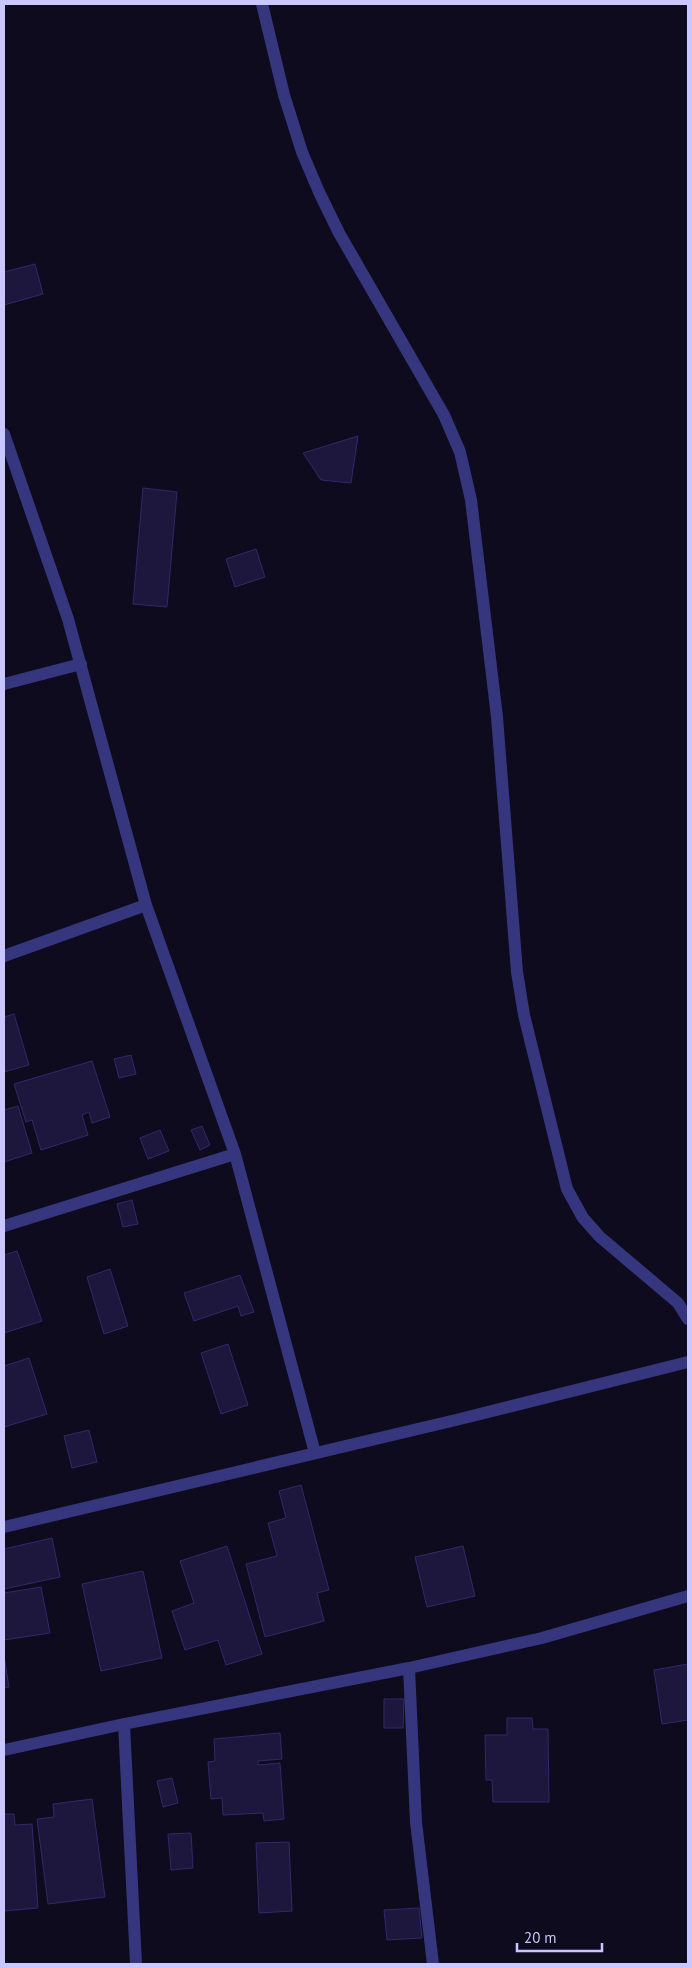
<svg xmlns="http://www.w3.org/2000/svg" width="692" height="1968" viewBox="0 0 692 1968" font-family="'PT Sans',sans-serif">
<style>
.building{fill:#1d173e;stroke:#32286b}
.lines{fill:none;stroke-linecap:round;stroke-linejoin:round}
.minor{stroke:#35367d;stroke-width:12}
</style>
<rect width="100%" height="100%" fill="#0d0b1d"/>
<path class="building" d="M35,264l8,30 -39,11v-33z
M358,436l-7,47 -30,-3 -18,-27z
M143,488l34,4 -10,115 -34,-3z
M256,549l9,28 -30,10 -9,-28z
M14,1014l15,51 -25,7v-55z
M131,1055l5,19 -17,4 -5,-19z
M92,1061l18,56 -18,6 -3,-11 -7,3 6,20 -47,15 -9,-30 -6,2 -12,-38z
M18,1106l14,47 -28,9v-52z
M202,1126l8,19 -10,5 -9,-20z
M160,1130l9,21 -21,8 -8,-21z
M132,1200l6,24 -15,3 -6,-23z
M17,1251l25,70 -38,12v-78z
M110,1269l18,57 -24,8 -17,-57z
M240,1275l14,37 -13,4 -3,-10 -44,15 -10,-28z
M228,1344l20,61 -27,9 -20,-61z
M29,1358l18,56 -43,13v-61z
M89,1430l8,32 -25,6 -8,-32z
M301,1485l28,105 -12,3 7,28 -59,16 -19,-73 31,-8 -9,-33 18,-5 -7,-27z
M52,1538l8,39 -56,12v-40z
M227,1546l35,108 -36,11 -8,-25 -33,10 -13,-39 22,-8 -14,-42z
M463,1546l12,50 -48,11 -12,-50z
M143,1571l19,87 -61,13 -19,-87z
M41,1587l9,46 -46,7v-47z
M4,1656l5,31 -5,1z
M688,1664v56l-26,4 -8,-54z
M384,1699h20l-1,29h-19z
M507,1718h25l1,11h15l1,73h-56l-1,-22h-6l-1,-45h22z
M280,1733l2,26 -24,2v4l22,-2 4,56 -20,2 -1,-8 -40,2 -1,-17 -11,1 -3,-37 7,-1 -1,-22z
M172,1778l6,25 -15,4 -6,-26z
M92,1799l13,98 -57,7 -11,-85 17,-2 -1,-13z
M4,1814h10l1,11 17,-1 6,84 -34,3z
M191,1833l2,35 -22,2 -3,-36z
M289,1842l3,69 -33,2 -3,-70z
M419,1908l3,30 -35,2 -3,-30z"/>
<g class="lines">
<path class="minor" d="M262,4l22,91 18,57 17,40 20,41 105,182 16,37 11,48 26,217 20,255 7,43 43,174 16,29 17,19 78,66 10,16
M4,434l64,185 78,286 89,249 80,299
M4,684l77,-20
M4,956l142,-51
M4,1226l231,-72
M4,1527l456,-108 228,-57
M409,1668l7,154 17,142
M124,1724l12,240
M4,1750l120,-26 285,-56 133,-30 146,-42"/>
</g>
<rect width="692" height="1968" fill="none" stroke="#cac7ff" stroke-width="10"/>
<path d="M517 1943v8h85v-8" fill="none" stroke="#cac7ff" stroke-width="2.5"/>
<text x="524" y="1943" font-size="15" fill="#cac7ff" stroke="#0d0b1d" stroke-width="4" paint-order="stroke">20 m</text>
</svg>
